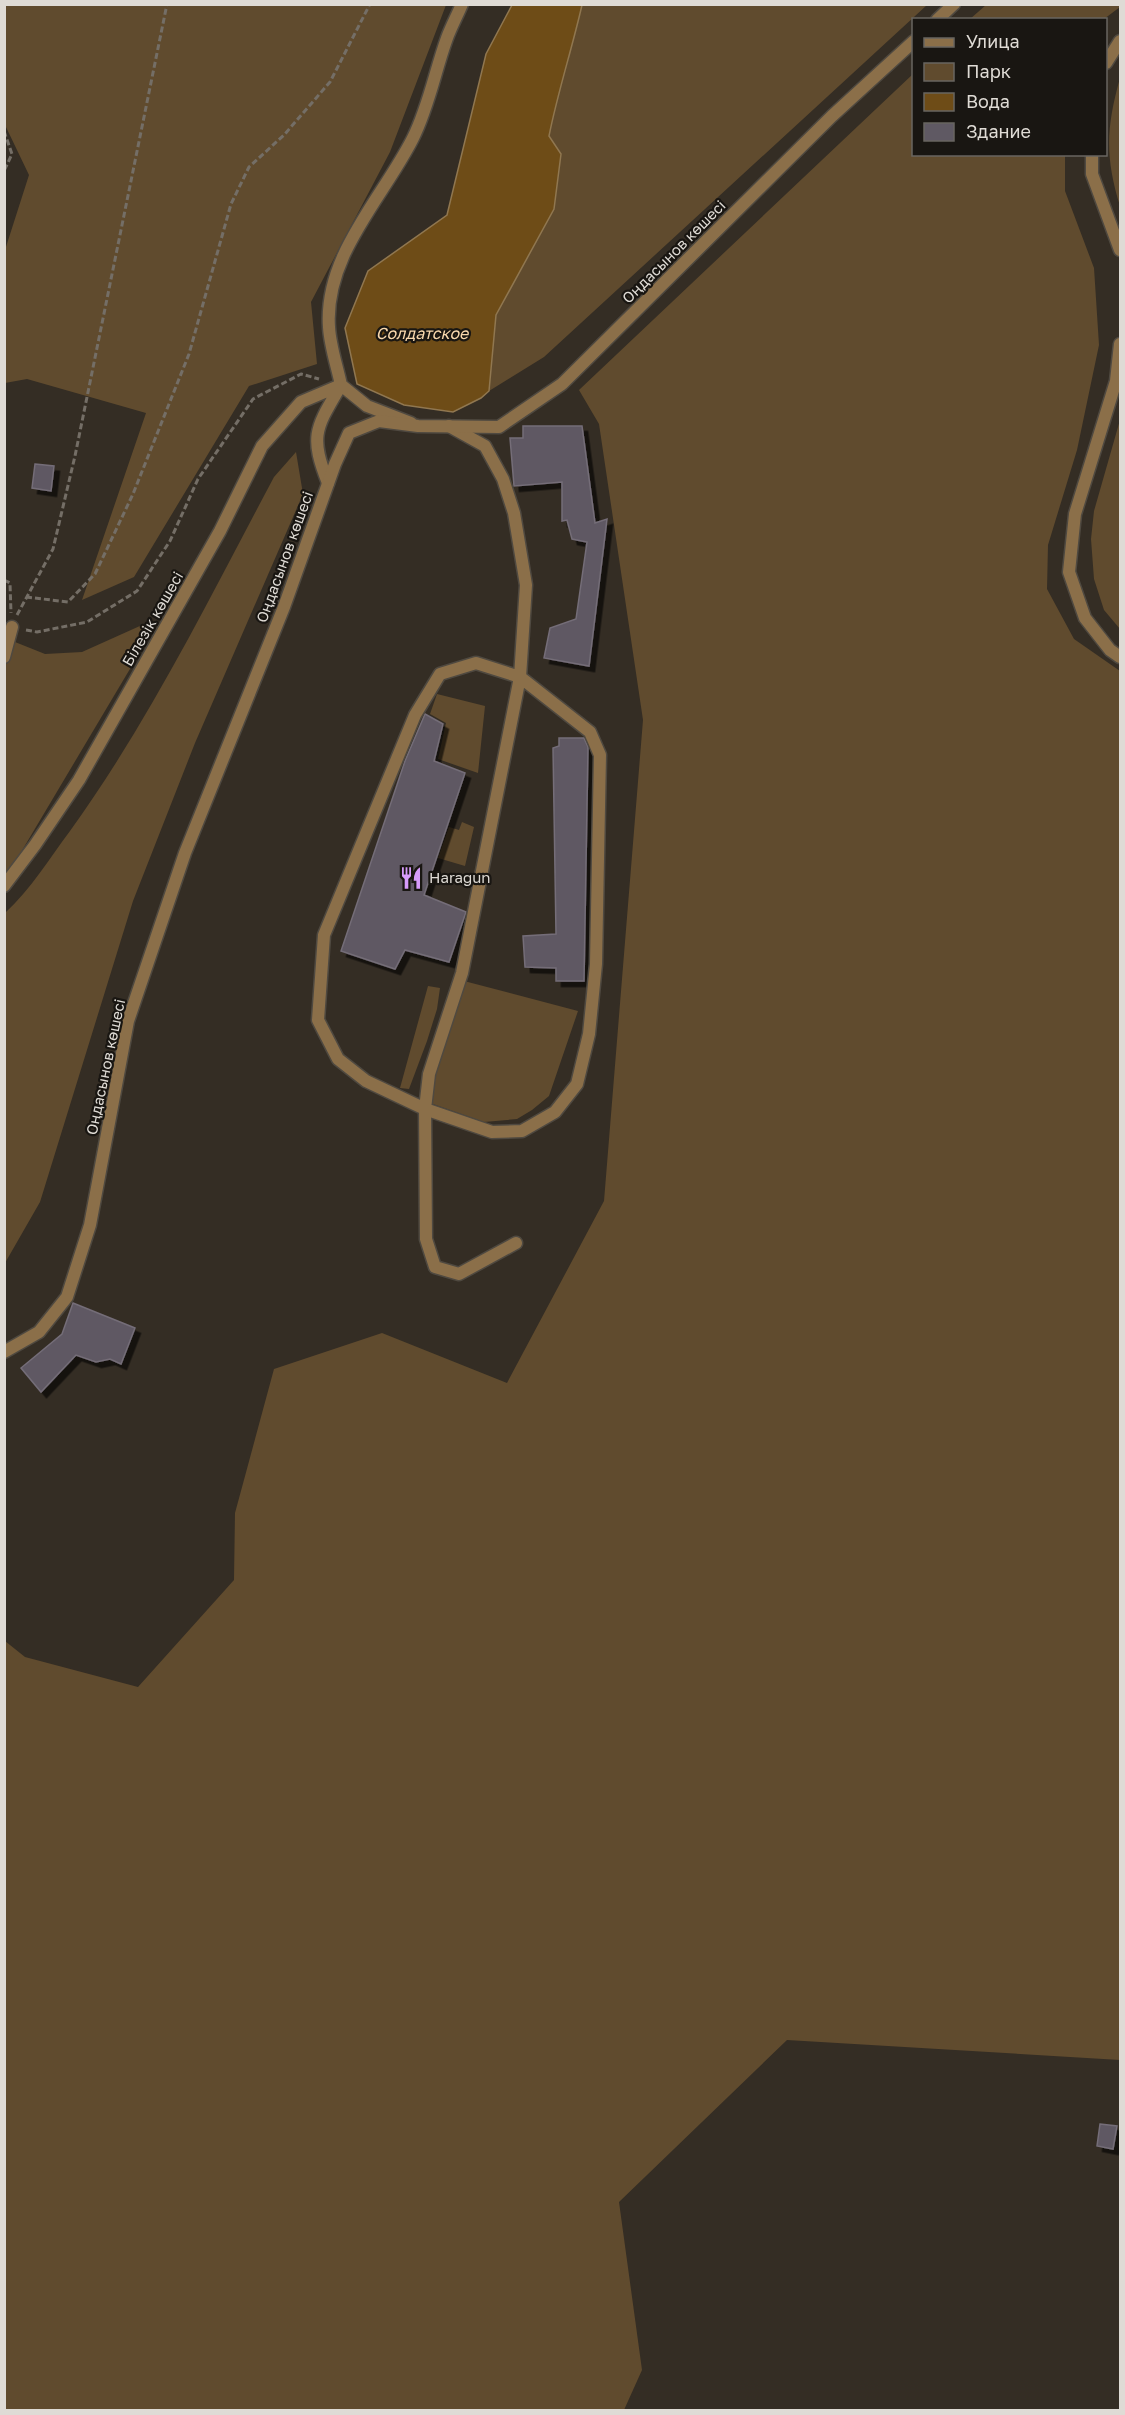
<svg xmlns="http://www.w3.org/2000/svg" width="1125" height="2415" viewBox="0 0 1125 2415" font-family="'Golos Text',sans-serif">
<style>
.green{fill:#604b2e}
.water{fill:#6e4c17;stroke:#907750;stroke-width:1.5}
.building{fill:#5f5963;stroke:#746d78;stroke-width:1.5;filter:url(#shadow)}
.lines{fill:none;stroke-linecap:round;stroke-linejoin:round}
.minor-casing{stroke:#4f4940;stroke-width:15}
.tertiary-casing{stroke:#4f4940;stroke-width:15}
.path{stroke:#746e66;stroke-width:3;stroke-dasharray:6 3;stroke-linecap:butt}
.minor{stroke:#8b6f49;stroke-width:12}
.tertiary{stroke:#8b6f49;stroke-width:12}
.labels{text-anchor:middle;stroke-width:4.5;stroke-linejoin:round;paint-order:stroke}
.street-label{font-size:15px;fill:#dfdbd5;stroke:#191612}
.poi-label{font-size:15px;fill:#dfdbd5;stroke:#191612;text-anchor:start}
.water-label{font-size:16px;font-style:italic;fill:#f8d8ad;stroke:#191612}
</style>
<defs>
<filter id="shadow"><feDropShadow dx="5.5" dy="5.5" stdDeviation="0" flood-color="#0009"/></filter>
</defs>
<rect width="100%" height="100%" fill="#342d24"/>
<path class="green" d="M4,5h442l-56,147 -79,150 6,62 -68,22 -115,191 -52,23 64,-187 -119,-34 -22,4v-133l24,-75 -24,-50z
M582,5h345l-383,352 -55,34 7,-76 58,-106 7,-55 -12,-18c9,-45 23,-87 33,-131z
M986,5l134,-1v3l-16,12h-134z
M913,74l1,80 151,1v36l29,77 5,77 -22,105 -29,95 -1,44 27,50 46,32v1389l-333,-20 -168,162 23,168 -18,40h-619v-769l20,16 113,30 96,-107 1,-67 39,-144 108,-36 125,50 97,-182 39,-481 -44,-296 -20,-34z
M1120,78v128c-15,-49 -14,-78 0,-128z
M1120,420v209l-16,-19 -10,-31 -3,-40 3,-28z
M296,452l7,42 -108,249 -62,158 -93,301 -35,61v-350c26,-24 44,-54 65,-82 80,-111 140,-234 204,-354z
M151,621l-8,26 -129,217 -9,9v-235l40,16 37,-2z
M437,694l48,12 -7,67 -40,-14 8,-36 -16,-9z
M462,822l12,5 -9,39 -27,-8 11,-31 10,3z
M464,981l114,30 -29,85 -17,14 -15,9 -33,3 -54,-19 8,-39z
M428,986l12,2 -3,21 -10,32 -18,48 -9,-1z"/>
<path class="water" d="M512,5h70c-10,44 -24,86 -33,131l12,18 -7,55 -58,106 -7,76 -8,7 -28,14 -49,-7 -47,-21 -12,-56 23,-57 79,-56 39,-161z"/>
<path class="building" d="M523,426h59l13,97 12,-4 -18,147 -45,-8 6,-30 26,-9 11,-77 -15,-3 -5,-19 -5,1v-39l-48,4 -4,-48h13z
M35,464l19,2 -3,25 -19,-3z
M425,714l18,10 -9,37 31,12 -41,122 42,17 -17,50 -44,-12 -10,19 -54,-18 64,-190z
M559,738h25l4,9 -4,234h-28v-13l-31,-1 -2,-31 33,-2 -3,-186 6,-2z
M73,1303l62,25 -14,36 -11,-5 -14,3 -20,-7 -35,37 -20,-24 41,-34z
M1100,2124l17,2 -4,23 -16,-3z"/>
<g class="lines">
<g class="minor-casing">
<path id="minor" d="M411,423l-44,-17 -26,-21c-4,-19 -11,-39 -12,-58 -5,-72 54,-129 84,-189 16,-32 22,-67 34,-100 4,-11 10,-22 15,-34
M449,426l36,20 18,33 11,34 12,72 -6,92 -58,296 -33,101 -4,35 1,130 9,28 24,7 57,-31
M328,483c-19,-48 -12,-55 13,-98
M4,657l8,-30
M476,663l44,14 70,55 10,23 -4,209 -7,70 -12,50 -22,28 -33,19 -30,1 -67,-23 -59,-28 -28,-22 -20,-39 6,-85 91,-220 25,-41z
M4,886l31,-41 44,-65 141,-249 42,-85 39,-44 40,-17"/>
</g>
<g class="tertiary-casing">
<path id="tertiary" d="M937,20l17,-16
M1106,63l14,-22
M1092,154v20l28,76
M1120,344l-4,37 -41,133 -6,58 16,46 25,32 10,7
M4,1352l35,-20 28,-35 23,-72 38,-204 57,-168 99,-246 51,-143 14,-31 30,-12 39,5 81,1 63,-43 270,-268 82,-75"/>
</g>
<path class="path" d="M4,131l8,23 -8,17
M4,580l6,3 1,30
M26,597l42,5 27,-28 38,-80 56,-140 42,-150 18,-37 35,-32 46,-53 40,-78
M17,615l36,-66 22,-93 92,-452
M26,630l11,2 50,-10 50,-31 33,-50 28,-62 55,-80 48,-25 18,5"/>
<use href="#minor" class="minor"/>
<use href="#tertiary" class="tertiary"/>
</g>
<defs>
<g id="restaurant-bare" transform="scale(1.8)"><path d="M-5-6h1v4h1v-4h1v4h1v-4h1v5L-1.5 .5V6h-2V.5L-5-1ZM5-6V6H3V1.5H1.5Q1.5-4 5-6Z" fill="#d69bfa" stroke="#191612" stroke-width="2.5" paint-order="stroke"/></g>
</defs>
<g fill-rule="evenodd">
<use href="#restaurant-bare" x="411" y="878"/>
</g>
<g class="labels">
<g class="street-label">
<text transform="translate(674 252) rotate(-45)" y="5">Оңдасынов көшесі</text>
<text transform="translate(285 557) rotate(-70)" y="5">Оңдасынов көшесі</text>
<text transform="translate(153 619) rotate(-60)" y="5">Білезік көшесі</text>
<text transform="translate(106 1067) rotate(-78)" y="5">Оңдасынов көшесі</text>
</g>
<g class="poi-label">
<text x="429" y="883">Haragun</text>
</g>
<g class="water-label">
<text x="422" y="339">Солдатское</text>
</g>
</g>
<rect width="1125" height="2415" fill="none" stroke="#dfdbd5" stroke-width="12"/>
<rect x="912" y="18" width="195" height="138" fill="#191612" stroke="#686560" stroke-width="1.5"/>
<rect x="924" y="38" width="30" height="9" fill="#8b6f49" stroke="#686560" stroke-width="1.5"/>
<text x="966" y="48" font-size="18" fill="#dfdbd5">Улица</text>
<rect x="924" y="63" width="30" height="18" fill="#604b2e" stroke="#686560" stroke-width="1.5"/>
<text x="966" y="78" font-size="18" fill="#dfdbd5">Парк</text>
<rect x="924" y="93" width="30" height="18" fill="#6e4c17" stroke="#686560" stroke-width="1.5"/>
<text x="966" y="108" font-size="18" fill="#dfdbd5">Вода</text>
<rect x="924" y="123" width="30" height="18" fill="#5f5963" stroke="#686560" stroke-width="1.5"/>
<text x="966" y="138" font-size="18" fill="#dfdbd5">Здание</text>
</svg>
